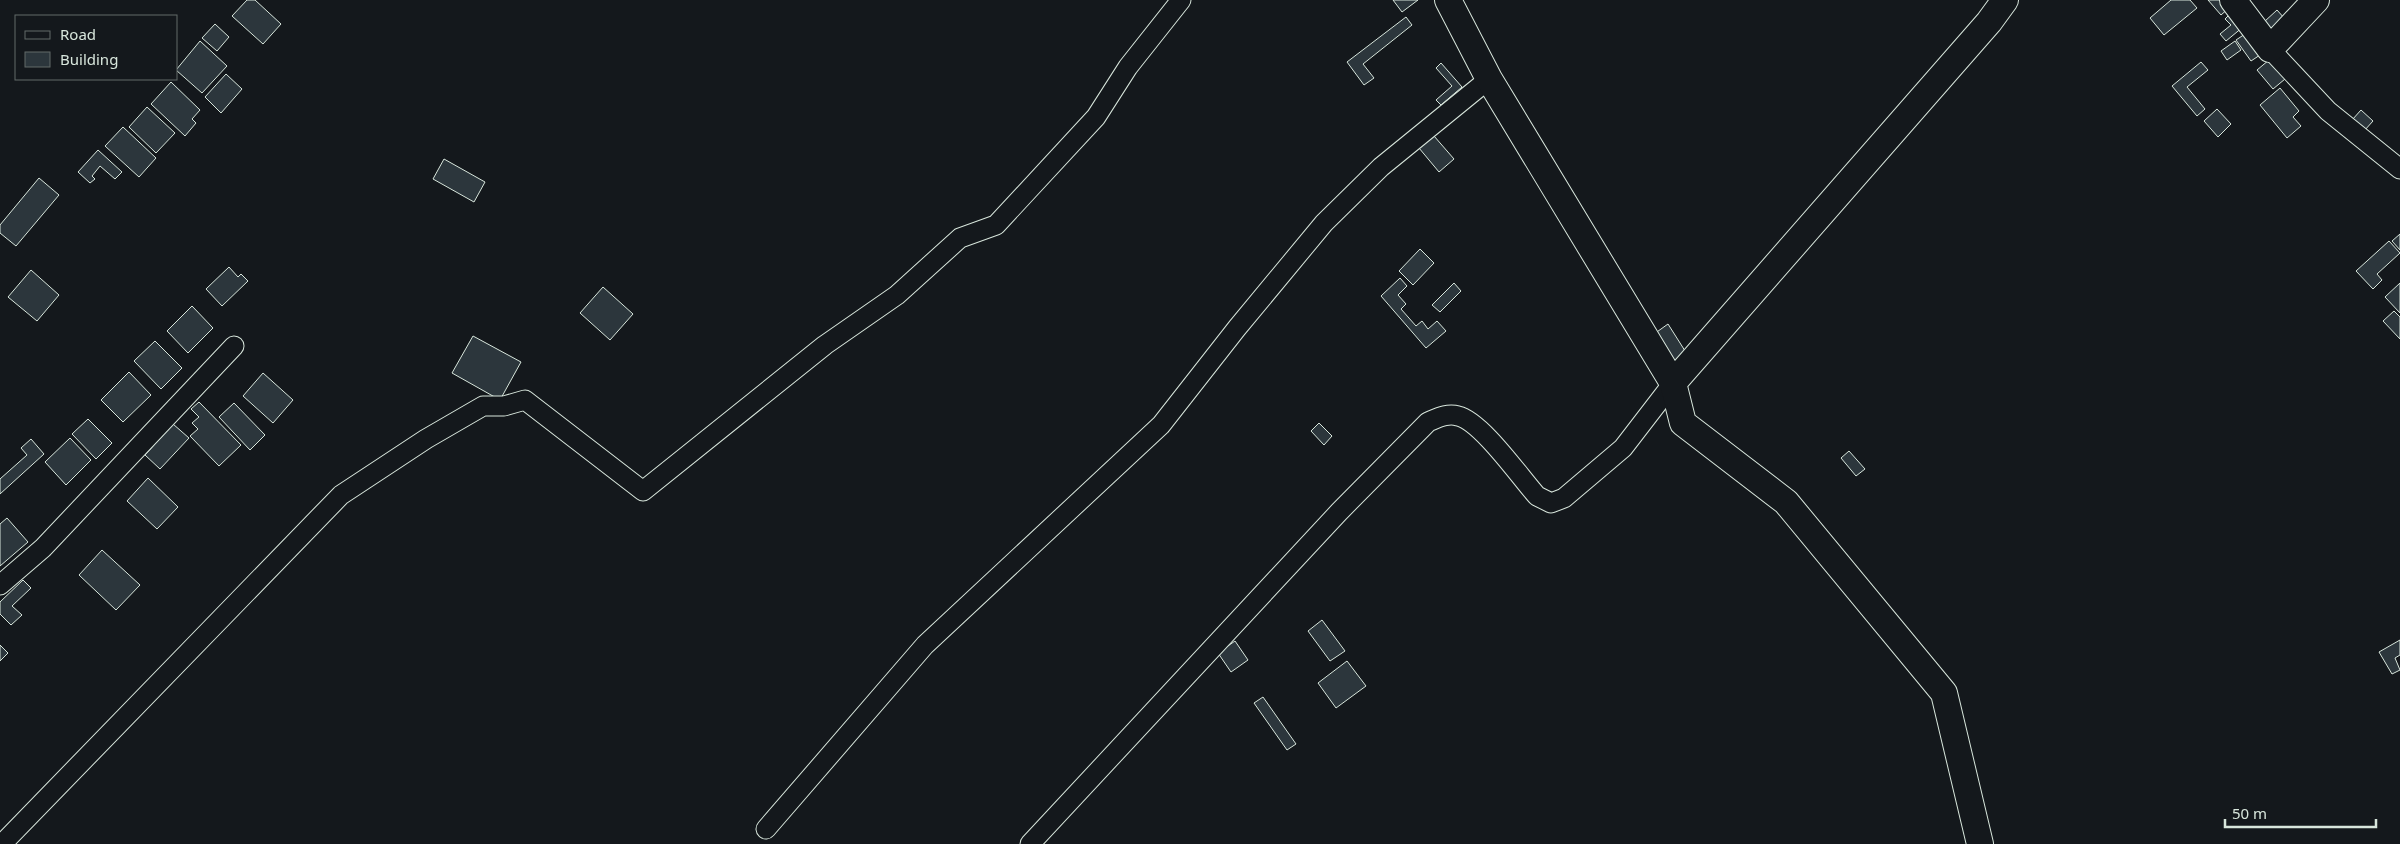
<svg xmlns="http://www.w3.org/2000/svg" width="2400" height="844" viewBox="0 0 2400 844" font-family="'Noto Sans',sans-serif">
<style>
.building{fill:#2c363c;stroke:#d8e6dc}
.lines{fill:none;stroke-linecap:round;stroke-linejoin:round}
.street-casing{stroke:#d8e6dc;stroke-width:21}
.secondary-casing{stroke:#d8e6dc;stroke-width:28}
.street{stroke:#14181c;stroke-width:19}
.secondary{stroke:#14181c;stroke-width:26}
</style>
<rect width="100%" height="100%" fill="#14181c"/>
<path class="building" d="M247,0h8l26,24 -18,20 -31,-28z
M1393,0h25l-16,12z
M2171,0h19l7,8 -33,27 -14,-17z
M2208,0h16l6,7 -9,8z
M2277,10l8,9 -14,11 -7,-8z
M2231,13l12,14 -17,14 -6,-7 11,-9 -6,-6z
M1406,17l6,8 -49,39 11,14 -10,7 -17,-23z
M215,24l14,13 -12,14 -15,-13z
M2248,32l15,21 -12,8 -15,-21z
M200,41l27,25 -25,27 -26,-23z
M2235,41l6,9 -14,10 -6,-9z
M2269,60l16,19 -12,10 -16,-19z
M2201,62l7,8 -21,17 18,22 -8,7 -25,-30z
M1441,63l21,24 -21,18 -5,-5 16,-14 -16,-18z
M226,74l16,15 -21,24 -16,-16z
M171,82l29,28 -8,9 4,4 -11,13 -34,-32z
M2280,88l19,23 -6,6 8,9 -14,12 -27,-33z
M147,107l28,26 -19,20 -27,-26z
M2217,109l14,15 -13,13 -14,-16z
M2361,110l12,11 -9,10 -12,-11z
M123,127l33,31 -17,19 -34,-31z
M1434,136l20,23 -15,13 -20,-24z
M98,150l24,22 -7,7 -15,-13 -8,10 3,3 -5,4 -12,-11z
M444,159l41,23 -11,20 -41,-23z
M39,178l20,17 -43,51 -16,-13v-8z
M2400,234v16l-8,-9z
M2389,241l11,12 -23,21 5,6 -9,9 -17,-18z
M1420,249l14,14 -21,22 -14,-14z
M229,267l9,10 3,-3 7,7 -26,25 -16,-17z
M31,270l28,25 -22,26 -29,-24z
M1400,278l7,8 -9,9 8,9 -5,5 15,17 6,-5 6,8 9,-8 9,10 -20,17 -45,-52z
M1454,283l7,8 -21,21 -8,-7z
M2400,283v30l-15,-16z
M603,287l30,27 -23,26 -30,-27z
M192,306l21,22 -25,25 -21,-22z
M2394,311l6,6v22l-17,-18z
M1668,324l19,30 -14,9 -19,-29z
M473,336l48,26 -21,38 -48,-27z
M155,341l27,27 -21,21 -27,-28z
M129,372l22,23 -28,27 -22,-22z
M263,373l30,27 -20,23 -30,-27z
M199,402l42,43 -22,21 -29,-30 8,-7 -6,-6 7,-6 -8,-8z
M234,403l31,32 -15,15 -31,-33z
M88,419l24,24 -16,16 -24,-25z
M1319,423l13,13 -8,9 -13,-14z
M173,424l16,14 -29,31 -15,-14z
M70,438l21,22 -25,25 -21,-23z
M31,439l13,15 -44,40v-15l27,-24 -6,-7z
M1849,451l16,18 -9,7 -15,-18z
M148,478l30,29 -21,22 -30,-28z
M7,518l21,24 -28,24v-42z
M102,550l38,35 -24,25 -37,-35z
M23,580l8,8 -19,18 10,9 -11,10 -11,-11v-12z
M1322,620l23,31 -15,10 -22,-30z
M2400,640v15l-5,3 5,12 -8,4 -13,-22z
M1235,641l13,19 -17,12 -13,-19z
M0,645l8,8 -8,8z
M1347,661l19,25 -30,22 -18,-25z
M1263,697l33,47 -9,6 -33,-47z"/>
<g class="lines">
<g class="street-casing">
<path id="street" d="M2270,49l58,62 72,58
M0,585l43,-37 191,-202
M766,829l159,-184 236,-220 76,-97 87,-105 57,-56 108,-88
M2,844l339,-349 85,-56 57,-33h21l21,-6 118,91 182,-146 72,-50 63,-57 36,-13 100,-108 32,-50 53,-67
M1030,844l309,-332 89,-90c10,-4 19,-9 30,-6 23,5 62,61 79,80l14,7 13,-5 59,-50 50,-65"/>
</g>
<g class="secondary-casing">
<path id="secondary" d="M1448,0l41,79 184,304 10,40 103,79 158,191 36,151
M2233,0l37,49 46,-49
M1673,383l316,-361 16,-22"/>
</g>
<use href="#street" class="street"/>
<use href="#secondary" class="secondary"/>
</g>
<rect x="15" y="15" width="162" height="65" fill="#14181c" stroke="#626a69"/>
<rect x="25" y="31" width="25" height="8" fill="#14181c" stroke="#626a69"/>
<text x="60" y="40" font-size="15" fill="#d8e6dc">Road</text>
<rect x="25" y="52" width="25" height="15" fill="#2c363c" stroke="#626a69"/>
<text x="60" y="65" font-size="15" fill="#d8e6dc">Building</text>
<path d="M2225 819v8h151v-8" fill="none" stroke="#d8e6dc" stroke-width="2.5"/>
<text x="2232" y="819" font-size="15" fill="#d8e6dc" stroke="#14181c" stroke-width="4" paint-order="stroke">50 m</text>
</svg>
